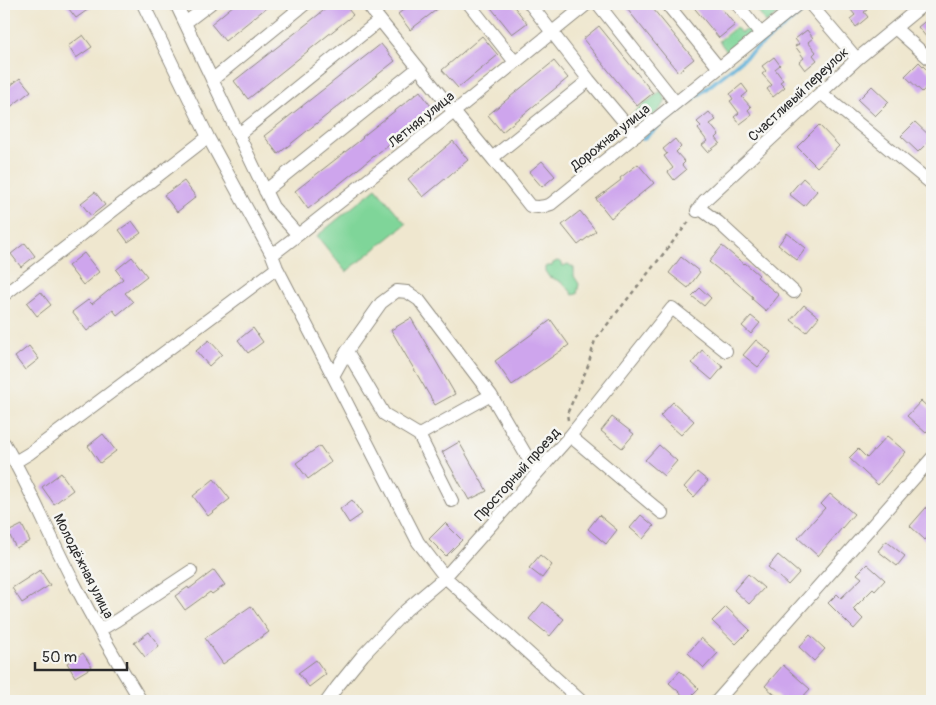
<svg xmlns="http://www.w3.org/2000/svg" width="936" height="705" viewBox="0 0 936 705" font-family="Pangolin,sans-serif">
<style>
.green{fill:#7fd599;stroke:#558062}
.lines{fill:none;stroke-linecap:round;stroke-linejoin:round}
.stream{stroke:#5eb1d9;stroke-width:4}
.building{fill:#cea5ed}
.minor-casing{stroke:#8d897d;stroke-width:14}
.path{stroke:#8d897d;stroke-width:2.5;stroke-dasharray:4 4;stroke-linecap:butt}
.minor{stroke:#fff;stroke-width:12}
.labels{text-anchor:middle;stroke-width:5;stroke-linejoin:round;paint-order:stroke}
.street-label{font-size:14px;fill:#2b2b2b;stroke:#f6f6f2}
</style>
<rect width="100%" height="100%" fill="#f6f6f2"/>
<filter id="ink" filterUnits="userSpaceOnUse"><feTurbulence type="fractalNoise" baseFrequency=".02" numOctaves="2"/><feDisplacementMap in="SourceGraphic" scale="10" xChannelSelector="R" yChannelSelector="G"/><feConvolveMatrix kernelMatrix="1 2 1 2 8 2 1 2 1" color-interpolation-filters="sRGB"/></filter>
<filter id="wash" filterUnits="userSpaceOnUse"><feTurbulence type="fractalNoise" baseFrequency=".0096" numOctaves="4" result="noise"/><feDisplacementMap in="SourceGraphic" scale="20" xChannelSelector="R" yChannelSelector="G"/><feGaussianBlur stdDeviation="1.12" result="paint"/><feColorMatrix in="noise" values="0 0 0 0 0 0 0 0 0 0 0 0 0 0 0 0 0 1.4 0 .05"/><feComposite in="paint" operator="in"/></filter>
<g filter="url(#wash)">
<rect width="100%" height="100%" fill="#efe7cf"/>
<path class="green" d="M763,4h28l-25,19 -10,-14z
M736,27l5,6 7,-5 2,3v4l-22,18 -9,-12z
M661,91c2,4 5,6 4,11 -1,6 -19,20 -25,20 -5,0 -7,-3 -10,-7z
M376,188l30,36 -60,48 -29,-36z
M557,261l4,1 2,4 5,-2 6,4v8l5,8 -2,10 -4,1c-6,-10 -14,-15 -24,-18l-4,-6v-4l2,-1h5l1,-3z"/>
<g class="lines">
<path class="stream" d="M643,139l158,-126"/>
</g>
<g id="blocks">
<path class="building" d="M65,4h31l-20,14z
M235,4h36l-46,37 -14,-17z
M332,4h12l9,11 -105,84 -14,-18z
M411,4h33l-34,26 -12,-16z
M488,4h24l15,19 -15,11z
M623,4h26l45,55 -16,13z
M691,4h27l17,21 -16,13z
M846,4h17l4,6 -3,2 4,5 -12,10 -6,-8 5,-4z
M928,19l4,5v20l-14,-17z
M599,26l54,67 -16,13 -54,-67z
M807,30l6,8 -5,4 8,10 -3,3 4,5 -12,10 -6,-8 5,-4 -9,-12 4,-2 -4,-5z
M83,35l9,12 -16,11 -8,-12z
M482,36l16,19 -40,33 -16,-18z
M381,44l14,17 -117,93 -14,-18z
M774,57l6,8 -5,4 8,11 -3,2 5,5 -12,10 -6,-8 5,-4 -10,-11 4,-3 -4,-5z
M554,61l14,17 -66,54 -14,-17z
M919,62l13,13v6l-10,11 -17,-16z
M20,78l11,13 -27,21v-21z
M742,84l6,8 -6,5 9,10 -3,3 4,5 -12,9 -6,-7 5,-4 -9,-12 3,-2 -3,-5z
M872,86l17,16 -14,14 -17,-16z
M420,91l13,18 -125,100 -13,-18 68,-53 -1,-1z
M709,112l7,8 -6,4 9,11 -3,3 4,5 -12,9 -6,-7 5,-4 -9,-12 3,-3 -4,-4z
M915,122l17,16 -14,14 -17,-16z
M819,125l20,21 -22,21 -20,-20z
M675,139l6,8 -5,5 9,10 -3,3 4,5 -12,10 -6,-8 5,-4 -9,-12 3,-2 -4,-5z
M453,141l15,19 -45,37 -15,-18z
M542,161l13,15 -13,11 -13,-15z
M638,164l16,19 -43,35 -15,-19 25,-19 -1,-2z
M803,178l14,13 -13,15 -15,-12z
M184,181l12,16 -19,15 -13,-17z
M95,192l10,13 -14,11 -10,-13z
M580,211l16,20 -18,14 -16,-20z
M132,221l9,12 -13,9 -9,-12z
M787,233l19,15 -9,12 -19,-15z
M25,243l10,13 -14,11 -10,-13z
M722,246l22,18 1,-1 14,12 -2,2 22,18 -13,16 -14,-12 1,-2 -28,-24 -1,1 -15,-12z
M84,253l15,19 -16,13 -15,-19z
M132,257l15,19 -22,17 8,9 -16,13 -4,-5 -26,21 -15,-19 16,-12 4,4 31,-25 -7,-9z
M681,257l19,15 -12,16 -19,-15z
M700,288l11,10 -7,8 -12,-10z
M41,292l10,13 -14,11 -10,-13z
M804,305l15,12 -13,15 -15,-12z
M751,316l9,7 -9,11 -9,-8z
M411,318l44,76 -20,11 -44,-75z
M551,320l18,25 -57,40 -17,-24z
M253,328l10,14 -15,11 -10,-13z
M209,340l13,14 -13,12 -13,-15z
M756,340l15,12 -13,15 -15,-12z
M29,346l10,13 -14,11 -10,-13z
M702,350l21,17 -11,13 -20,-17z
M921,401l11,10v15l-6,7 -19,-17z
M673,402l21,19 -13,14 -21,-19z
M612,417l22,17 -12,14 -21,-17z
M103,434l13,17 -16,12 -12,-17z
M887,436l19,16 -28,33 -29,-27 9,-9 9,9z
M459,442l28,49 -18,9 -27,-48z
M659,445l18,16 -13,15 -19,-16z
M320,446l11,16 -23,17 -12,-16z
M697,472l11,9 -14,16 -10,-10z
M61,473l12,17 -19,14 -12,-17z
M214,479l16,20 -22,17 -15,-20z
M830,494l24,20 -36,42 -20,-18 27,-30 -4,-4z
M352,500l10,14 -13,9 -9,-14z
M932,501v31l-7,8 -15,-14z
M599,515l18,15 -11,14 -18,-15z
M641,515l13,11 -11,13 -13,-11z
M445,523l17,17 -16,16 -17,-17z
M22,525l8,16 -14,7 -8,-16z
M886,541l19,15 -8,10 -19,-15z
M540,555l12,10 -10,13 -13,-10z
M778,555l21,18 -11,12 -20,-18z
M867,564l18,16 -10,11 -2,-2 -20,20 10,10 -9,10 -26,-26 9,-9 4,4 21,-20 -5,-4z
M40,570l10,15 -28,18 -10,-15z
M214,570l11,15 -13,9 -2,-2 -25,18 -10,-14 13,-9 1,2z
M748,574l16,14 -15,16 -15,-14z
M543,602l21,17 -14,17 -21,-17z
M251,606l18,26 -46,32 -18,-26z
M726,607l24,23 -14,14 -24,-23z
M149,632l10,14 -14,11 -11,-14z
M810,635l15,14 -11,12 -15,-14z
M701,638l17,15 -14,15 -16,-15z
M83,653l9,14 -17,10 -8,-14z
M316,660l10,14 -17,13 -11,-14z
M783,665l27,24 -11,12h-17l-17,-15z
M680,671l19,18 -11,11 -19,-17z"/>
</g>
</g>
<g filter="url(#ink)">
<use href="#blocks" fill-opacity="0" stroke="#8d897d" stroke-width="1"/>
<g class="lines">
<g class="minor-casing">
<path id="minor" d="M143,4l65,133 64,118 5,13 56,108 85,166 27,35 136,124
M176,4l97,203 25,28
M367,4l87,108 38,46 38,48c8,2 14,1 21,-2l247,-200
M469,4l46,58
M530,4l59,76 47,56
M598,4l78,99
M667,4l52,64
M737,4l24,30
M810,4l47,55
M373,12l11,-8
M185,23l25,-19
M895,28l37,33
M212,80l93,-76
M821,93l111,91
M238,135l142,-115
M492,158l97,-78
M265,191l153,-123
M699,208l19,14 76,70
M697,211l7,-10 153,-142 67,-55
M272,255l26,-20 156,-123 133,-108
M4,295l204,-158
M347,351l37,63 35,21
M333,376l14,-25 34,-48 16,-12 10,1 12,8 72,95
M570,436l92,77
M4,443c26,44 45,92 69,138 21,41 44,81 68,120
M15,462l15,-9 247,-185
M452,501l-33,-66 72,-40 38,65 10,11
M100,630l17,-10 74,-49
M327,701l10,-14 26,-32 43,-45 39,-33 125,-141 102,-128 54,43
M717,701l215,-243"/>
</g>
<path class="path" d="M568,420l-1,-6 21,-48 7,-26 96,-121"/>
<use href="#minor" class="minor"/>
</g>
</g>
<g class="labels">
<g class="street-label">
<text transform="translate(798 94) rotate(-43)" y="5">Счастливый переулок</text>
<text transform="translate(421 119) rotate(-39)" y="5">Летняя улица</text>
<text transform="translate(610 137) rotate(-39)" y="5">Дорожная улица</text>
<text transform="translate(517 474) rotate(-48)" y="5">Просторный проезд</text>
<text transform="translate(84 566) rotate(63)" y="5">Молодёжная улица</text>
</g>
</g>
<rect width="936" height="705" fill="none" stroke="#f6f6f2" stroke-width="20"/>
<path d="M35 662v8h92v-8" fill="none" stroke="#2b2b2b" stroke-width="2.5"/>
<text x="42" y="662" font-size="15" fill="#2b2b2b" stroke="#f6f6f2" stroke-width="4" paint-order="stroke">50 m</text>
</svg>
